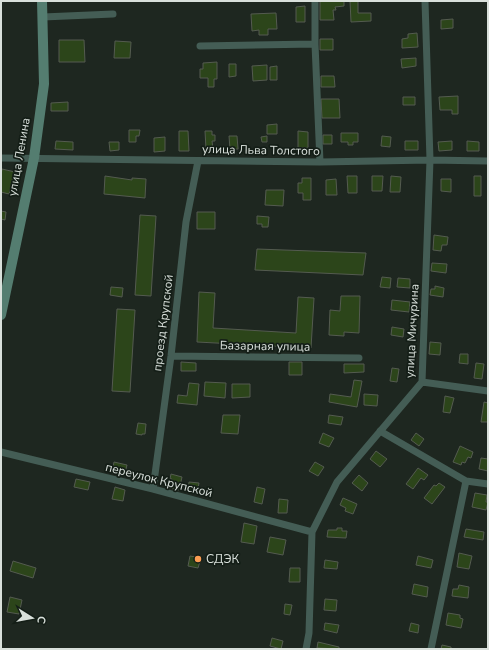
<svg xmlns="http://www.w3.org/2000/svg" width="489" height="650" viewBox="0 0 489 650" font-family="'Nunito Sans',sans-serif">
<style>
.building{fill:#2c451a;stroke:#545b50}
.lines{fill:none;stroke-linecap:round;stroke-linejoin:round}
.street{stroke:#445d55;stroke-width:7}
.secondary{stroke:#547d70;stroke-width:10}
.poi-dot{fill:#fc9d52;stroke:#141e17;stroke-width:1.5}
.labels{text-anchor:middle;stroke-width:3.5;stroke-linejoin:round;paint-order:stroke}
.street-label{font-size:12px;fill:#d9e0db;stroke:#141e17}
.poi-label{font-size:12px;fill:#d9e0db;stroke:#141e17;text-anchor:start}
</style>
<rect width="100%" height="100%" fill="#1e2720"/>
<path class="building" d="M320,1h24v5l-9,1 1,3h-3l1,10h-14z
M350,1h8v12h13v8l-20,1z
M305,6v16h-9v-15z
M276,13l1,16h-9v6h-9v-5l-7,1 -1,-17z
M453,19v9l-12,1v-9z
M417,33l1,14 -16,1v-9l6,-1v-4z
M320,39h13v11h-13z
M59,40h25l1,22h-26z
M115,41l16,1 -1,16h-16z
M416,58v8l-14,2 -1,-9z
M217,62v17h-3v8h-6v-9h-8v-9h3v-6z
M229,64h7v12l-7,1z
M267,65v15l-14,1 -1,-15z
M277,66v14h-7v-13z
M321,76h13l1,11h-14z
M458,96v18h-6v-4h-12l-1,-13z
M403,97h12v8h-12z
M321,99h18l1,19h-18z
M68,102v9h-17v-8z
M277,124v10h-10v-9z
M129,130h11l-1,6h-3v6h-7z
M179,131h9l1,20h-10z
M205,131h7v4h3v6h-3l1,8h-7z
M298,131l10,1v16h-10z
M341,133h17v9h-5v3h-5v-3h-7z
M323,135h9v9h-9z
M229,136h8l1,13h-8z
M267,136v6h-5l-1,-5z
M382,136l9,1 -1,10 -9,-1z
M165,137v14l-11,1v-14z
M56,141l17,1v8l-18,-1z
M405,141h13v9h-13z
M452,141v9l-13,1 -1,-9z
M467,141l12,1v9h-12z
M109,142h10v8l-9,1z
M2,169l13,3 -6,22 -8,-2v-17z
M105,176l27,4v-2l14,1 -1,19 -41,-4z
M347,176h10v17h-9z
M372,176h11l-1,15h-10z
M391,176l10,1 -1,15h-10z
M474,176h7v20h-7z
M302,178h9v22h-8v-7h-5v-10h4z
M336,179l1,16h-11v-15z
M441,179h10v13l-10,-1z
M266,190h18l-1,16 -18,-1z
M1,211l5,1 -1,8 -4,-1z
M197,212h18v17h-18z
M140,215l16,1 -5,80 -16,-1z
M257,216l12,1 -1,10h-6v-3h-5z
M434,235l14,2 -1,8h-5l-1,6 -8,-1z
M257,249l109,4 -3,22 -108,-5z
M432,263l15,1 -1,9 -15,-2z
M382,277l9,1 -1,10 -10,-1z
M398,278l12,1v9l-13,-1z
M435,286l9,2 -1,9 -13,-2 1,-6h4z
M111,287l12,1 -1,9 -12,-2z
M199,292l16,1 -2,35 83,5 2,-36 16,1 -3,50 -114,-6z
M341,296h19l-1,37 -15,-1v4l-15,-1 1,-25 10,1z
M392,300l18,2 -1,10 -18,-2z
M117,309l18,1 -5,82 -18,-1z
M392,327l12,2 -1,8 -12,-2z
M430,342l11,1 -1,12 -11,-1z
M460,354h8v10l-9,-1z
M181,362l15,1v8h-15z
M289,362h13v13h-13z
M476,363l8,1 -2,15 -8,-1z
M344,364h20v8l-20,1z
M392,368l7,1 -2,13 -7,-1z
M354,380l8,1 -5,26 -28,-5 1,-8 21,3z
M205,382l21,1 -1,15 -21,-2z
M189,383l10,1 -2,21 -20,-2 1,-8 9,1z
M232,384h18v13l-18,1z
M364,394l14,1 -1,11 -13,-1z
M445,396l9,2 -4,15 -7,-1z
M484,402l4,1v19h-7z
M223,415h17l-2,19 -17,-1z
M329,415l14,2 -2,8 -13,-2z
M138,423l8,1 -1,10h-3v1l-6,-1z
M323,433l11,5 -5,9 -10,-4z
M416,433l8,6 -5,7 -8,-6z
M460,446l13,6 -2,6 -3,-1 -3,6 -3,-1 -1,3 -8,-3z
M376,451l11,8 -7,8 -10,-8z
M481,458l7,1v12l-9,-2z
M114,462l13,3 -2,8 -4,-1v3l-9,-2z
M315,462l9,5 -6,9 -9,-5z
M418,468l10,7 -4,5 -3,-2 -8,11 -7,-5z
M171,474l11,3 -3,13 -10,-2 3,-9h-2z
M359,475l9,8 -6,8 -10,-8z
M76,479l14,3 -2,8 -14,-3z
M189,482l10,1 -2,11 -9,-2z
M439,483l6,4 -13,17 -8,-6 10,-13 2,1z
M115,487l10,3 -2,11 -11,-2z
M257,487l8,2 -3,15 -8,-2z
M475,493l12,2 -1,7h2l-2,8 -14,-3z
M343,498l14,6 -4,10 -8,-3 1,-3 -6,-3z
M279,499l9,1 -1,13h-9z
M244,523l13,3 -3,18 -13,-2z
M337,528h5v3h5l-1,7 -19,-1 1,-7h9z
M466,529l18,3 -1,8 -19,-3z
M270,537l16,3 -3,15 -16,-3z
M459,553l13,3 -3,13 -12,-2z
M190,556l11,2 -3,10 -10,-2z
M418,556l15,4 -2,8 -15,-3z
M325,560l13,2 -1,7 -13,-1z
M13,561l23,7 -3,10 -23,-7z
M290,568h10v14h-11z
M414,584l14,3 -1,10 -15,-3z
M459,585l10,2 -1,11 -16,-2 1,-7h5z
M10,597l12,3 -3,14 -12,-2z
M325,599l12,1 -1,11 -12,-1z
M285,604l7,1 -2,10 -6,-1z
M448,613l12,2v3l3,1 -2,9 -15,-3z
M325,623l14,2 -2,8 -13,-3z
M411,623l8,2 -1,8 -9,-2z
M272,638l11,3 -2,8 -11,-3z
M318,642l21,5v2l-22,-1z
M442,645l9,2v2h-10z"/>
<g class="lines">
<path class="street" d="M315,1v43l5,118
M43,17l70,-3
M200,46l115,-2
M1,158l319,4 110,-2 58,1
M171,356l188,2
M422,382l66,9
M380,431l86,50 22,3
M1,452l152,37 159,43
M153,489l18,-133 15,-134 12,-61
M306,649l3,-16 3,-101 25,-50 85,-100 8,-222 -5,-159
M431,649l35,-168"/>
<path class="secondary" d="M1,315l33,-157 10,-74 -2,-83"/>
</g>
<circle class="poi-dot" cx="198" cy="559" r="4"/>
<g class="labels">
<g class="street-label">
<text transform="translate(261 150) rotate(1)" y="4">улица Льва Толстого</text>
<text transform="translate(19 157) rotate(-80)" y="4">улица Ленина</text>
<text transform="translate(163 323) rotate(-83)" y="4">проезд Крупской</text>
<text transform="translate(412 331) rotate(-87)" y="4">улица Мичурина</text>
<text transform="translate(265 346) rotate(1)" y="4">Базарная улица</text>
<text transform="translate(159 480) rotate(14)" y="4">переулок Крупской</text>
</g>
<g class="poi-label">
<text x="206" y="563">СДЭК</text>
</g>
</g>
<rect width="489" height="650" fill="none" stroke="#d9e0db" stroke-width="4"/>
<g transform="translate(32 618) rotate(101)" stroke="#141e17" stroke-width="3" paint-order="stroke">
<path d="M0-3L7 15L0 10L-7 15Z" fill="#d9e0db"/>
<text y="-6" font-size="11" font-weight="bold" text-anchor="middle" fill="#d9e0db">С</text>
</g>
</svg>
